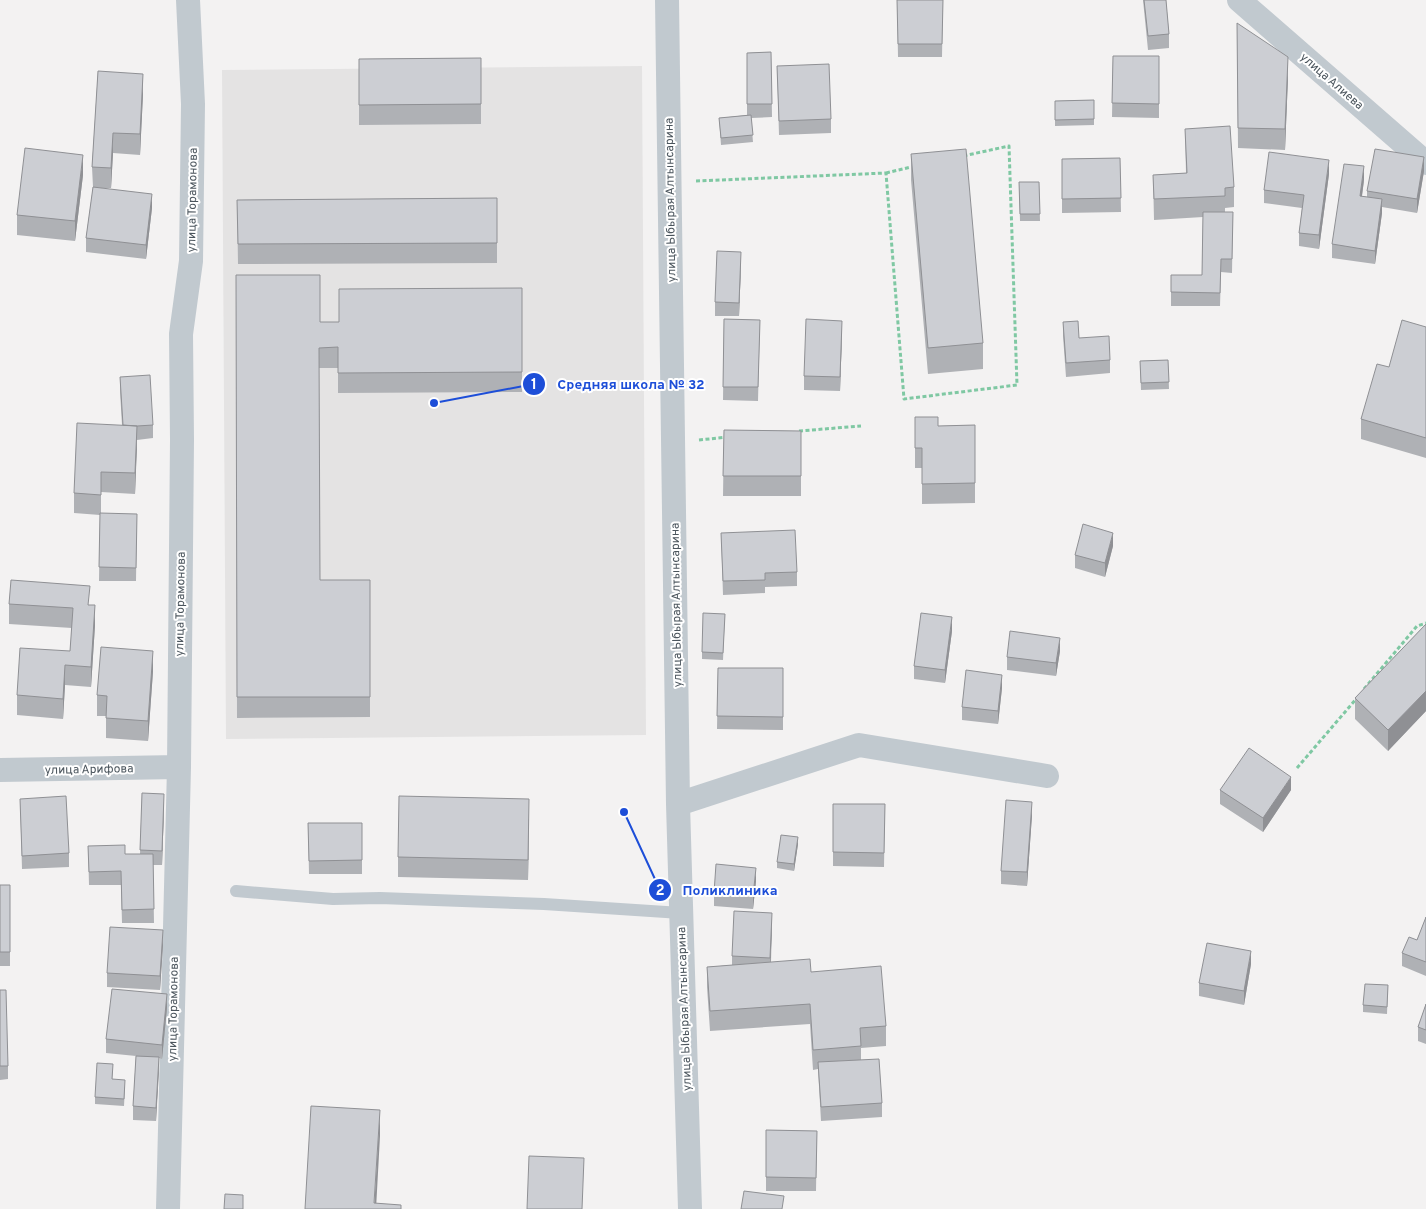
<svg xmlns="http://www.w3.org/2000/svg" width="1426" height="1209" viewBox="0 0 1426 1209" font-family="Overpass,sans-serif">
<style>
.education{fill:#e4e3e3}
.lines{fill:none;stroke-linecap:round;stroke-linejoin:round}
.path{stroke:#7fc8a3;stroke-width:3;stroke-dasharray:4 2.5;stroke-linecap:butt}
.lane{stroke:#c1c9cf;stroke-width:12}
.street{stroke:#c1c9cf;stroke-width:24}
.wall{fill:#afb1b5}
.shaded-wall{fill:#8f9094}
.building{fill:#ccced3;stroke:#8f9094}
.labels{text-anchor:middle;stroke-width:4;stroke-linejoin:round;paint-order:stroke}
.street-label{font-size:12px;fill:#4b555d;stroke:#fff}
.leader{fill:none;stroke:#1d4ed8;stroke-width:2}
.callout-dot{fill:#1d4ed8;stroke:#fff;stroke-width:2}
.mark-label{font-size:15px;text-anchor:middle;font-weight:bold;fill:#fff}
.callout-label{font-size:14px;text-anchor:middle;font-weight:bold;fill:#1d4ed8;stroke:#fff;stroke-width:4;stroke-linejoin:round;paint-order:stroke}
</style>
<rect width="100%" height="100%" fill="#f3f2f2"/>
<path class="education" d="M642,66l4,669 -420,4 -4,-669z"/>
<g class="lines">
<path class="path" d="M886,173l29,-7
M696,181l190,-8 18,226 113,-14 -8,-239 -46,10
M799,431l62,-5
M699,440l29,-3
M1364,689l53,-63 9,-3
M1297,768l60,-70"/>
<path class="lane" d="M236,891l97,8 47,-1 164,6 137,9"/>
<path class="street" d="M667,0l11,804 12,405
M1239,0l187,163
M0,770l179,-3
M678,804l181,-59 188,31
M168,1209l11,-442 3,-327 -1,-106 10,-73 2,-157 -5,-104"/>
</g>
<path class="wall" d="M897,0h46l-1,57h-44z
M1143,0h23l3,34v14l-21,2z
M1237,23l51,54 -3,73 -47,-2z
M771,52l1,65 -21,1 2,24 -32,3 -2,-27 28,-3v-62z
M1113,56h46v62l-47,-1z
M481,58v66l-122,1v-66z
M777,66l54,53v14l-52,2z
M98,71l45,23 -3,61 -27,-2 -2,35h-14l55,20 -6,51 -60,-7v-14l7,-51 -1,-20z
M1094,100v25l-39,1v-25z
M1185,129l49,58v20l-9,1v4h8l-1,61 -11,-1 -1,34h-49v-31h31l1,-58 -49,3 -1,-45 33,-2z
M911,154l72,189v26l-55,5 -17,-194z
M1120,158l1,54 -59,1v-54z
M1424,171l-7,42 -35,-6v6l-7,51 -43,-6v-14l32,-64 -2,16 5,1v-6z
M1329,174l-10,75 -20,-3v-13l3,-25 -38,-5v-13z
M83,175l-8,66 -58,-6v-20z
M1019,182h20l1,39h-20z
M497,198v65l-259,1 -1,-64z
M741,265l-2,51h-24v-14z
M236,275l84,47h19l183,-34v104l-184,1v-25h-19l1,212h50v137l-133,1z
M724,319l36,1 -2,81 -35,-1z
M1063,322l16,16 31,22v13l-44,4 -3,-41z
M1426,327v131l-65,-19v-20l28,-52z
M842,334l-2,57 -36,-1v-14z
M1168,360l1,29 -28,1 -1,-29z
M120,377l33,48v13l-16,2 -2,54 -34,-2v22h36l-1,67h-37l1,-66 -26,-2v-20l48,-68 -2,-34z
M915,417l23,9 37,-1v78l-53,1v-36h-7z
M724,430l77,1v65h-78z
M721,533l76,39v14l-32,1v6l-42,2z
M1113,546l-8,31 -30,-9v-13z
M9,604l81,1 5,20 -4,62 -26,-2 -2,34 -46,-4v-20l53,-44 2,-23 -63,-4z
M725,614l-2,46 -21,-1v-7z
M1426,624v87l-38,40 -33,-32v-21z
M952,631l-7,52 -31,-4v-13z
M1060,651l-4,25 -49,-6v-13z
M718,668h65v62l-66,-1z
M153,671l-5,70 -42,-3v-22h-9v-21z
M1002,688l-4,36 -36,-4v-13z
M1220,790h71l-28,42 -43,-28z
M142,793l22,15 -2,57h-9l1,58h-32l-1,-38h-32l-1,-39 37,8h15z
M20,799l49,54v14l-47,2z
M833,804h52l-1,63 -51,-1z
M1032,815l-5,71 -26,-2v-13z
M529,819l-1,61 -130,-3v-20z
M308,823h54v51h-53z
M798,844l-4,27 -17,-3v-6z
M756,881l-3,28 -39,-3v-13z
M0,885h10v81h-10z
M1426,917v59l-24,-10v-13l15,-13z
M772,927l-1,35 40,10 75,54v20l-25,2v12l21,43v14l-61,4 -3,-52 -5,1 -3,-46 -100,7 -3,-44v-20l25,-2v-9z
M163,944l-3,46 -53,-3v-14z
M1251,964l-7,41 -45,-9v-13z
M1388,985l-1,29 -24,-2v-7z
M0,990l8,76v13l-8,1z
M1426,1004v40l-8,-3v-14z
M167,1008l-5,51 -3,-1 -3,63 -23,-1v-14l3,-50 -30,-3v-14z
M113,1071l-1,8 13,8 -1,19 -29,-2v-7z
M766,1130l51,1 -1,60h-50z"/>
<path class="shaded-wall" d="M1288,57v20l-3,73v-21z
M143,74v20l-3,61v-21z
M113,133v20l-2,35v-20z
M83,155v20l-8,66v-20z
M1424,157v14l-7,42v-14z
M1329,160v14l-10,75v-14z
M1364,166v14l-4,30v-14z
M152,194v14l-6,51v-14z
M1382,199v14l-7,51v-13z
M741,252v13l-2,51v-13z
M842,321v13l-2,57v-14z
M137,426v20l-2,48v-21z
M1113,533v13l-8,31v-14z
M95,605v20l-4,62v-20z
M952,617v14l-7,52v-13z
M1060,638v13l-4,25v-13z
M153,651v20l-5,70v-20z
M65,665v20l-2,34v-20z
M1002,675v13l-4,36v-13z
M1426,691v20l-38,40v-21z
M1291,777v13l-28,42v-14z
M164,794v14l-2,57v-14z
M529,799v20l-1,61v-20z
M1032,802v13l-5,71v-14z
M798,837v7l-4,27v-7z
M756,868v13l-3,28v-13z
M772,913v14l-2,45v-14z
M163,930v14l-3,46v-14z
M1251,951v13l-7,41v-14z
M167,994v14l-5,51v-14z
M159,1057v14l-3,50v-13z
M380,1110v26l-4,73h-2z"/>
<path class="building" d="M897,0h46l-1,44h-44z
M1144,0h22l3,34 -21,2z
M1237,23l51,34 -3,72 -47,-1z
M771,52l1,52h-25v-51z
M1113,56h46v48l-47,-1z
M481,58v46l-122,1v-46z
M829,64l2,55 -52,2 -2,-55z
M98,71l45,3 -3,60 -27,-1 -2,35 -19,-1z
M1094,100v19l-39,1v-19z
M751,115l2,20 -32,3 -2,-20z
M1230,126l4,61 -9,1v8l-71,3 -1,-24 34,-2 -2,-44z
M25,148l58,7 -8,66 -58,-6z
M966,149l17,194 -55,5 -17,-194z
M1375,149l49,8 -7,42 -50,-8z
M1269,152l60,8 -10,75 -20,-2 5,-38 -40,-5z
M1120,158l1,40 -59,1v-40z
M1344,164l20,2 -4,30 22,3 -7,52 -43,-7z
M1019,182h20l1,32h-20z
M93,187l59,7 -6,51 -60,-7z
M497,198v45l-259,1 -1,-44z
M1203,212h30l-1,47h-11l-1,34 -49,-1v-17h31z
M717,251l24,1 -2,51 -24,-1z
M236,275h84v47h19v-33l183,-1v84l-184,1v-26l-19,1 1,232h50v117h-133z
M724,319l36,1 -2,67h-35z
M806,319l36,2 -2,56 -36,-1z
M1402,320l24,7v111l-65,-19 16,-55 12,3z
M1078,321l1,17 30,-2 1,24 -44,3 -3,-41z
M1168,360l1,22 -28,1 -1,-22z
M150,375l3,50 -16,1 -14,-1 -3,-48z
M915,417h23v9l37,-1v58l-53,1v-36h-7z
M77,423l60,3 -2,47 -34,-1v23l-27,-2z
M724,430l77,1v45h-78z
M100,513l37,1 -1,54 -37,-1z
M1083,524l30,9 -8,30 -30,-8z
M795,530l2,42 -32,1v7l-42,1 -2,-48z
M11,580l79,6 -2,19h7l-4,62 -26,-2 -2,34 -46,-4 3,-47 50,3 3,-43 -64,-4z
M703,613l22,1 -2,39 -21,-1z
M921,613l31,4 -7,53 -31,-4z
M1426,624v67l-38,39 -33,-32z
M1010,631l50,7 -4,25 -49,-6z
M101,647l52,4 -5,70 -42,-3 1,-22 -10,-1z
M718,668h65v49l-66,-1z
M966,670l36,5 -4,36 -36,-4z
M1249,748l42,29 -28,41 -43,-28z
M142,793l22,1 -2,57 -22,-1z
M66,796l3,57 -47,3 -2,-57z
M399,796l130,3 -1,61 -130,-3z
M1006,800l26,2 -5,70 -26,-1z
M833,804h52l-1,49 -51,-1z
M308,823h54v37l-53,1z
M781,835l17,2 -4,27 -17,-2z
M125,845v9h28l1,55 -32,1 -1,-39 -32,1 -1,-26z
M716,864l40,4 -3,28 -39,-3z
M0,885h10v67h-10z
M734,911l38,2 -2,45 -38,-2z
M1426,917v45l-24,-9 7,-16 8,3z
M110,927l53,3 -3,46 -53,-3z
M1207,943l44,8 -7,40 -45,-8z
M810,959l1,13 70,-6 5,60 -26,2 1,18 -48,4 -3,-46 -100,7 -3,-44z
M1365,984l23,1 -1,22 -24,-2z
M112,989l55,5 -5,51 -56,-6z
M0,990h6l2,76h-8z
M1426,1004v26l-8,-3z
M136,1056l23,1 -3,51 -23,-2z
M879,1059l3,44 -61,4 -3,-45z
M97,1063l16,1 -1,15 13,1 -1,19 -29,-2z
M311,1106l69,4 -6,93 27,2v4h-96z
M766,1130l51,1 -1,47 -50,-1z
M529,1156l55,2 -2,51h-55z
M744,1191l40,5 -2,13h-41z
M225,1194l18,1v14h-19z"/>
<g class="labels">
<g class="street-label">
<text transform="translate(1332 81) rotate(41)" y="4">улица Алиева</text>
<text transform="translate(192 200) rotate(-89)" y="4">улица Торамонова</text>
<text transform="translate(670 200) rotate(-91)" y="4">улица Ыбырая Алтынсарина</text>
<text transform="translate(180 604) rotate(-89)" y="4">улица Торамонова</text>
<text transform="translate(676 605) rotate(-91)" y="4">улица Ыбырая Алтынсарина</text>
<text transform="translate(89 769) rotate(-1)" y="4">улица Арифова</text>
<text transform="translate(173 1009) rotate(-89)" y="4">улица Торамонова</text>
<text transform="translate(684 1009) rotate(-92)" y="4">улица Ыбырая Алтынсарина</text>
</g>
</g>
<path class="leader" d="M434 403L534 384M624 812L660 890"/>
<g class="callout-dot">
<circle cx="434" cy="403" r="5"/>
<circle cx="624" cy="812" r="5"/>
<circle cx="534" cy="384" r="12"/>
<circle cx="660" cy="890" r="12"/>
</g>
<g class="mark-label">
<text x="534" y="389">1</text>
<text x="660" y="895">2</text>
</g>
<g class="callout-label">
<text x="631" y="389">Средняя школа № 32</text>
<text x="730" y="895">Поликлиника</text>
</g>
</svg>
